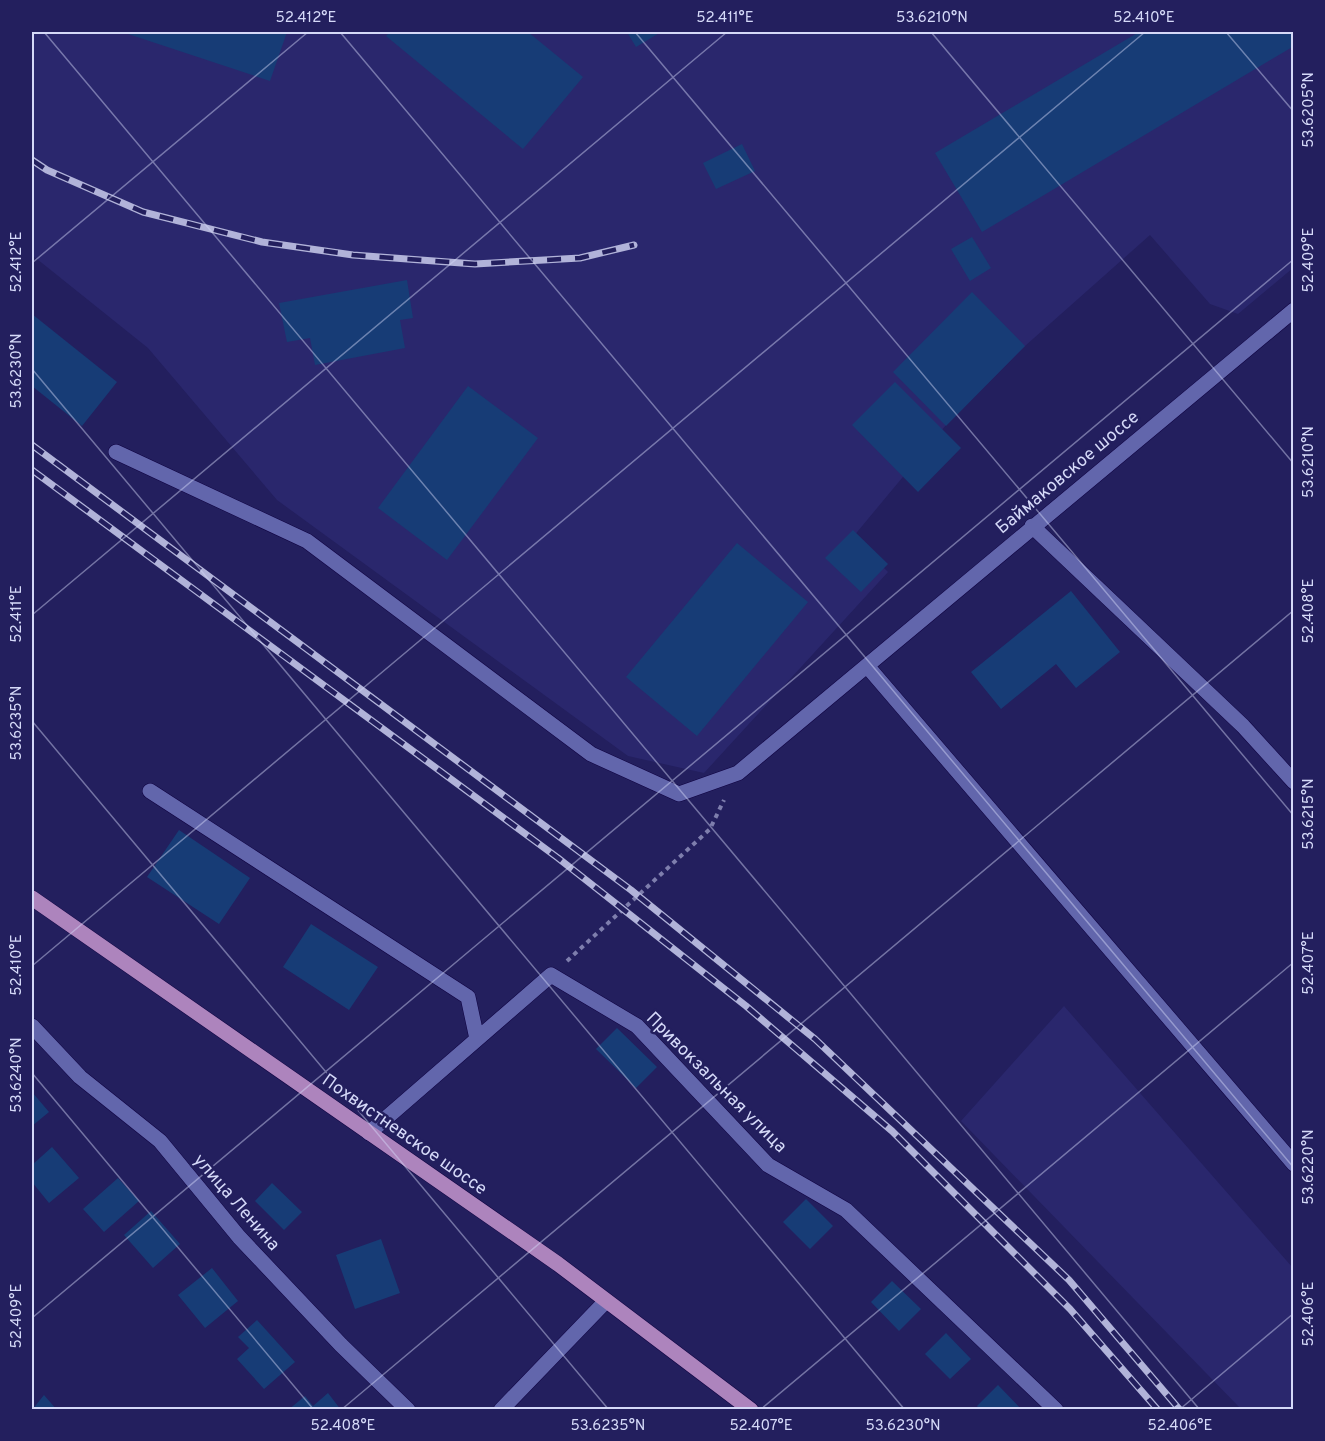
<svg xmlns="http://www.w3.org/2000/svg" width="1325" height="1441" viewBox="0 0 1325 1441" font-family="Overpass,sans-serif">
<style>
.built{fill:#2a276d}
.building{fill:#173c76}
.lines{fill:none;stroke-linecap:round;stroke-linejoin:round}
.minor-casing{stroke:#0f0241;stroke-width:16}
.major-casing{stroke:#0f0241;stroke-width:16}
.path{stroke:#7e7ead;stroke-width:4;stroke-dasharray:4.5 4.5;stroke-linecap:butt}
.minor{stroke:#6266ac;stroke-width:15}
.major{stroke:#ad84bd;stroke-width:15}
.rail-casing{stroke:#b1b3d9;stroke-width:7}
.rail{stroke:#231f5e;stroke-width:4.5;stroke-dasharray:14;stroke-linecap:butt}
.ticks{fill:none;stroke:#d5d9f8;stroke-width:1.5;stroke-opacity:0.45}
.labels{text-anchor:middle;stroke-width:5;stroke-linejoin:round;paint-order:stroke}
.street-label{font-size:18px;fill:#d5d9f8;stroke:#231f5e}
.neatline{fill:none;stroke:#d5d9f8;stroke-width:2}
.ticks-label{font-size:15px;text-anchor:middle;fill:#d5d9f8}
</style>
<rect width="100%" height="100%" fill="#231f5e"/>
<path class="built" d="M32,32h1261v236l-55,46 -28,-10 -60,-69 -125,111 -79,79 -93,112 35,35 -184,201 -76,-17 -351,-256 -129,-152 -116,-93z
M1064,1006l229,262v141h-52l-280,-288z"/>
<path class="building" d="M122,32h165l-17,49z
M390,32h138l55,45 -60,72 -137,-113z
M627,32h34l-25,15z
M1139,32h155v14l-312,186 -47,-79z
M742,144l13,27 -39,18 -13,-26z
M972,237l19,31 -21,13 -19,-32z
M407,280l6,38 -13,2 5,28 -90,17 -5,-27 -23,4 -8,-39z
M972,292l53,54 -79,80 -53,-54z
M32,314l85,68 -35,44 -50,-40z
M895,382l66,66 -43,44 -66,-67z
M468,386l70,52 -91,122 -69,-52z
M853,530l35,34 -27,28 -36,-34z
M737,543l71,59 -111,134 -71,-59z
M1071,591l49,61 -44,36 -20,-24 -55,45 -30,-37z
M179,830l71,48 -31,46 -72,-47z
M311,924l67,43 -29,43 -66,-43z
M617,1028l40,39 -21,21 -40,-39z
M32,1092l17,20 -17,14z
M52,1147l27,31 -30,25 -17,-21v-17z
M118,1178l21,23 -35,31 -21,-23z
M272,1183l30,29 -18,18 -29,-29z
M806,1199l27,27 -23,23 -27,-27z
M151,1211l29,33 -27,24 -29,-33z
M381,1239l19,54 -45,16 -19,-54z
M212,1268l26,33 -33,27 -27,-33z
M892,1281l29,28 -22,22 -28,-29z
M257,1320l38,42 -31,27 -27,-30 12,-11 -11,-11z
M946,1333l25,26 -21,20 -25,-25z
M998,1385l24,25h-42l-3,-4z
M328,1393l13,17h-53l17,-14 8,10z
M44,1395l13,15h-25z"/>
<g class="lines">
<g class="minor-casing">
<path id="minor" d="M116,452l191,89 284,213 88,40 59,-21 556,-463
M1032,526l211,200 51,56
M868,667l426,497
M150,791l318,206 9,42
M32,1026l48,51 80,64 79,96 102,108 67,65
M369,1133l182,-158 86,51 131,139 78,45 210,200
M501,1410l105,-109"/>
</g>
<g class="major-casing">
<path id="major" d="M32,898l526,366 193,146"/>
</g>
<path class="path" d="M567,961l143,-132 14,-29"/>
<use href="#minor" class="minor"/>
<use href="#major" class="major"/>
<g class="rail-casing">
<path id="rail" d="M32,160l15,10 96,42 119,30 91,13 122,9 105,-6 54,-13
M32,445l599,445 184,149 254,241 111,130
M32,470l526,388 188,148 146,125 178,178 88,101"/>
</g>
<use href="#rail" class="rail"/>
</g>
<path class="ticks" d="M44,32l1156,1378M340,32l954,1136M635,32l659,784M931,32l363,432M1226,32l68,80M32,263l276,-231M32,369l873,1041M32,615l695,-583M32,721l577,689M32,966l1113,-934M32,1073l282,337M32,1318l1262,-1059M341,1410l953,-800M760,1410l534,-448M1179,1410l115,-97"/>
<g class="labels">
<g class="street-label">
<text transform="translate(1067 472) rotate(-40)" y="6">Баймаковское шоссе</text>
<text transform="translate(717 1082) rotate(45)" y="6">Привокзальная улица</text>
<text transform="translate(405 1134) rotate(35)" y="6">Похвистневское шоссе</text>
<text transform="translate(237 1202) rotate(49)" y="6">улица Ленина</text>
</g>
</g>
<rect width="1325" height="1441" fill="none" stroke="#231f5e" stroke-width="66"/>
<rect x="33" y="33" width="1259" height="1375" class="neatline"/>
<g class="ticks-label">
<text x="306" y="22">52.412°E</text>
<text x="725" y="22">52.411°E</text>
<text x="932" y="22">53.6210°N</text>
<text x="1144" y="22">52.410°E</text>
<text transform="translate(1308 110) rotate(-90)" y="5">53.6205°N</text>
<text transform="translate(1308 260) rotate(-90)" y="5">52.409°E</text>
<text transform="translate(16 262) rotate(-90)" y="5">52.412°E</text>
<text transform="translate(16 371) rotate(-90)" y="5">53.6230°N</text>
<text transform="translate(1308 462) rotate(-90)" y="5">53.6210°N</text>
<text transform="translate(1308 611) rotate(-90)" y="5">52.408°E</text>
<text transform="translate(16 614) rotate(-90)" y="5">52.411°E</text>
<text transform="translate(16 723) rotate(-90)" y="5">53.6235°N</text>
<text transform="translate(1308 814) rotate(-90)" y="5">53.6215°N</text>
<text transform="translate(1308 963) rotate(-90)" y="5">52.407°E</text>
<text transform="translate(16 965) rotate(-90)" y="5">52.410°E</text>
<text transform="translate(16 1075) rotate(-90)" y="5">53.6240°N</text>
<text transform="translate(1308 1167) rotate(-90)" y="5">53.6220°N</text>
<text transform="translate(1308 1314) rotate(-90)" y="5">52.406°E</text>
<text transform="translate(16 1316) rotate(-90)" y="5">52.409°E</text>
<text x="343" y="1430">52.408°E</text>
<text x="608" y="1430">53.6235°N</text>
<text x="761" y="1430">52.407°E</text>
<text x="903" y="1430">53.6230°N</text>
<text x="1180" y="1430">52.406°E</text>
</g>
</svg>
